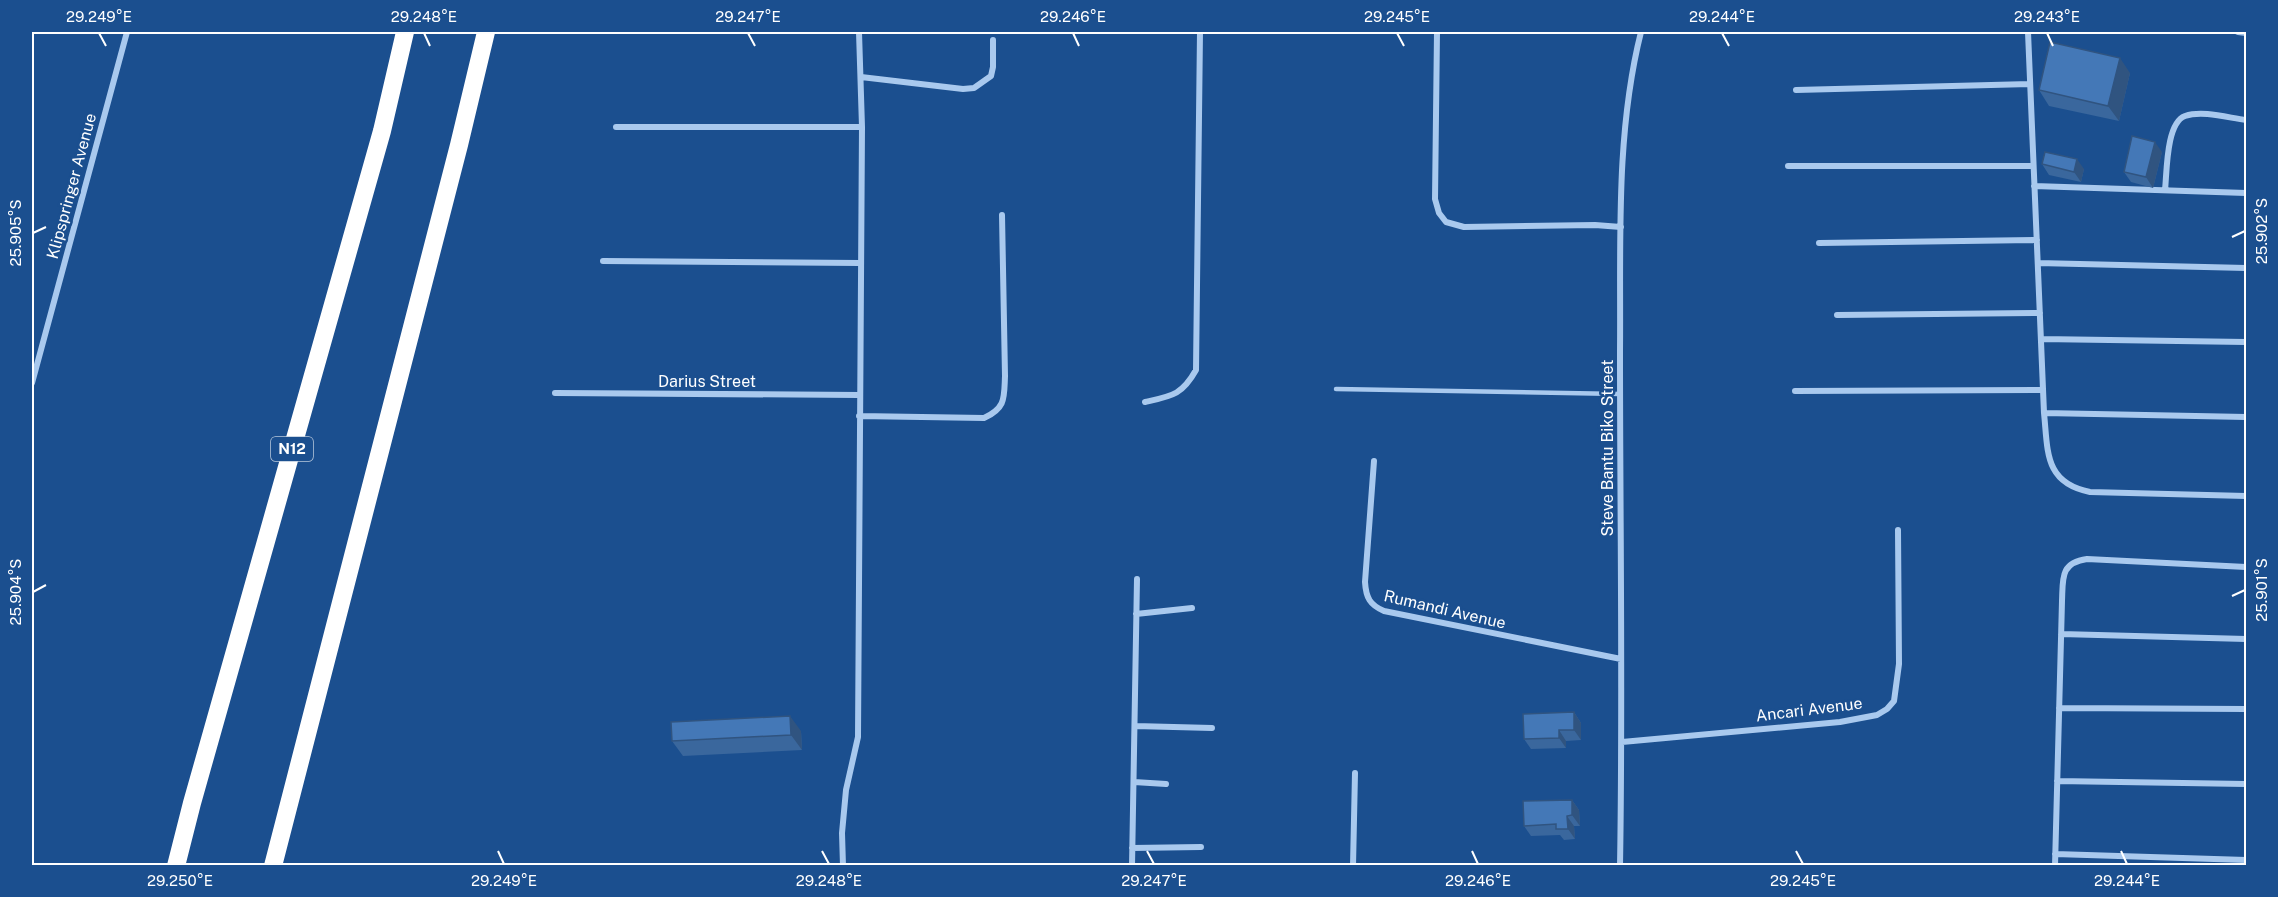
<svg xmlns="http://www.w3.org/2000/svg" width="2278" height="897" viewBox="0 0 2278 897" font-family="'Public Sans',sans-serif">
<style>
.lines{fill:none;stroke-linecap:round;stroke-linejoin:round}
.service{stroke:#a9c9ee;stroke-width:4.5}
.minor{stroke:#a9c9ee;stroke-width:6}
.motorway{stroke:#fff;stroke-width:18}
.wall{fill:#3a679d}
.shaded-wall{fill:#305480}
.building{fill:#4478b7;stroke:#305480;stroke-width:1.5}
.ticks{fill:none;stroke:#fff;stroke-width:2}
.labels{text-anchor:middle;stroke-width:5;stroke-linejoin:round;paint-order:stroke}
.shield{fill:#1b4f8f;stroke:#bbcadd;stroke-width:1.5}
.shield-label{font-size:15px;font-weight:bold;fill:#fff}
.street-label{font-size:16px;fill:#fff;stroke:#1b4f8f}
.neatline{fill:none;stroke:#fff;stroke-width:2}
.ticks-label{font-size:15px;text-anchor:middle;fill:#fff}
</style>
<rect width="100%" height="100%" fill="#1b4f8f"/>
<g class="lines">
<path class="service" d="M1336,389l284,5"/>
<path class="minor" d="M1437,32l-2,167 4,14 7,9 18,5 131,-2 26,2
M2028,32l16,381c4,38 0,70 46,79l156,4
M2238,32l8,1
M861,77l102,12 11,-1 17,-12 2,-9v-27
M1796,90l234,-6
M616,127h246
M1788,166h245
M2034,186l212,7
M2165,190c2,-18 1,-67 20,-74 18,-6 44,2 61,4
M1819,243l218,-3
M603,261l257,2
M2038,263l208,5
M1837,315l203,-2
M2041,339l205,3
M32,383l95,-351
M1795,391l248,-1
M555,393l304,2
M1145,402c27,-6 37,-7 51,-32l4,-338
M2044,413l202,4
M859,416l125,2c22,-10 20,-20 21,-42l-3,-161
M1374,461l-9,121c1,16 5,23 19,29l237,48
M1136,614l56,-6
M2061,634l185,5
M2059,708l187,1
M1135,726l77,2
M1622,742l218,-20 37,-7 10,-6 7,-8 5,-37 -1,-134
M2057,781l189,3
M1134,782l32,2
M1132,848l69,-1
M2055,854l191,6
M843,866l-1,-33 4,-43 12,-53 4,-610 -3,-95
M1132,866l5,-287
M1353,866l2,-93
M1620,866c3,-172 0,-343 0,-514 1,-106 -5,-217 21,-320
M2055,866l7,-265c1,-23 -2,-38 25,-42l159,8"/>
<path class="motorway" d="M176,866l16,-63 190,-672 23,-99
M273,866l186,-721 27,-113"/>
</g>
<path class="wall" d="M2130,73l-11,48 -70,-15 -10,-16z
M2162,152l-9,36 -22,-6 -7,-10z
M2042,164l42,5 -3,13 -32,-7z
M1574,712l7,11v17l-15,1v7l-35,1 -7,-10z
M801,731l1,19 -119,6 -11,-15z
M1572,800l7,10 1,16h-6l1,13 -11,1 -4,-5 -29,1 -7,-10z"/>
<path class="shaded-wall" d="M2120,58l10,15 -11,48 -11,-15z
M2155,142l7,10 -9,36 -7,-11z
M2077,159l7,10 -3,13 -7,-10z
M1574,712l7,11v17l-7,-10z
M790,716l11,15 1,19 -11,-15z
M1559,730l7,11v7l-7,-10z
M1572,800l7,10 1,16 -8,-11z
M1567,816l7,10 1,13 -7,-10z"/>
<path class="building" d="M2050,42l70,16 -12,48 -69,-16z
M2132,136l23,6 -9,35 -22,-5z
M2045,152l32,7 -3,13 -32,-8z
M1574,712v18h-15v8l-35,1 -1,-25z
M790,716l1,19 -119,6 -1,-19z
M1572,800v15l-5,1 1,13h-12v-5l-32,2 -1,-25z"/>
<path class="ticks" d="M99,33l7,13M424,33l6,13M748,33l7,13M1073,33l6,13M1397,33l7,13M1722,33l7,13M2047,33l6,13M33,233l13,-6M2232,237l13,-6M33,592l13,-7M2232,596l13,-6M173,851l7,13M498,851l6,13M822,851l7,13M1147,851l7,13M1472,851l6,13M1796,851l7,13M2121,851l6,13"/>
<g class="labels">
<rect class="shield" x="271" y="437" width="42" height="24" rx="4.5"/>
<g class="shield-label">
<text x="292" y="454">N12</text>
</g>
<g class="street-label">
<text transform="translate(71 186) rotate(-75)" y="6">Klipspringer Avenue</text>
<text x="707" y="387">Darius Street</text>
<text transform="translate(1607 448) rotate(-90)" y="6">Steve Bantu Biko Street</text>
<text transform="translate(1445 609) rotate(13)" y="6">Rumandi Avenue</text>
<text transform="translate(1809 709) rotate(-7)" y="6">Ancari Avenue</text>
</g>
</g>
<rect width="2278" height="897" fill="none" stroke="#1b4f8f" stroke-width="66"/>
<rect x="33" y="33" width="2212" height="831" class="neatline"/>
<g class="ticks-label">
<text x="99" y="22">29.249°E</text>
<text x="424" y="22">29.248°E</text>
<text x="748" y="22">29.247°E</text>
<text x="1073" y="22">29.246°E</text>
<text x="1397" y="22">29.245°E</text>
<text x="1722" y="22">29.244°E</text>
<text x="2047" y="22">29.243°E</text>
<text transform="translate(2262 231) rotate(-90)" y="5">25.902°S</text>
<text transform="translate(16 233) rotate(-90)" y="5">25.905°S</text>
<text transform="translate(2262 590) rotate(-90)" y="5">25.901°S</text>
<text transform="translate(16 592) rotate(-90)" y="5">25.904°S</text>
<text x="180" y="886">29.250°E</text>
<text x="504" y="886">29.249°E</text>
<text x="829" y="886">29.248°E</text>
<text x="1154" y="886">29.247°E</text>
<text x="1478" y="886">29.246°E</text>
<text x="1803" y="886">29.245°E</text>
<text x="2127" y="886">29.244°E</text>
</g>
</svg>
